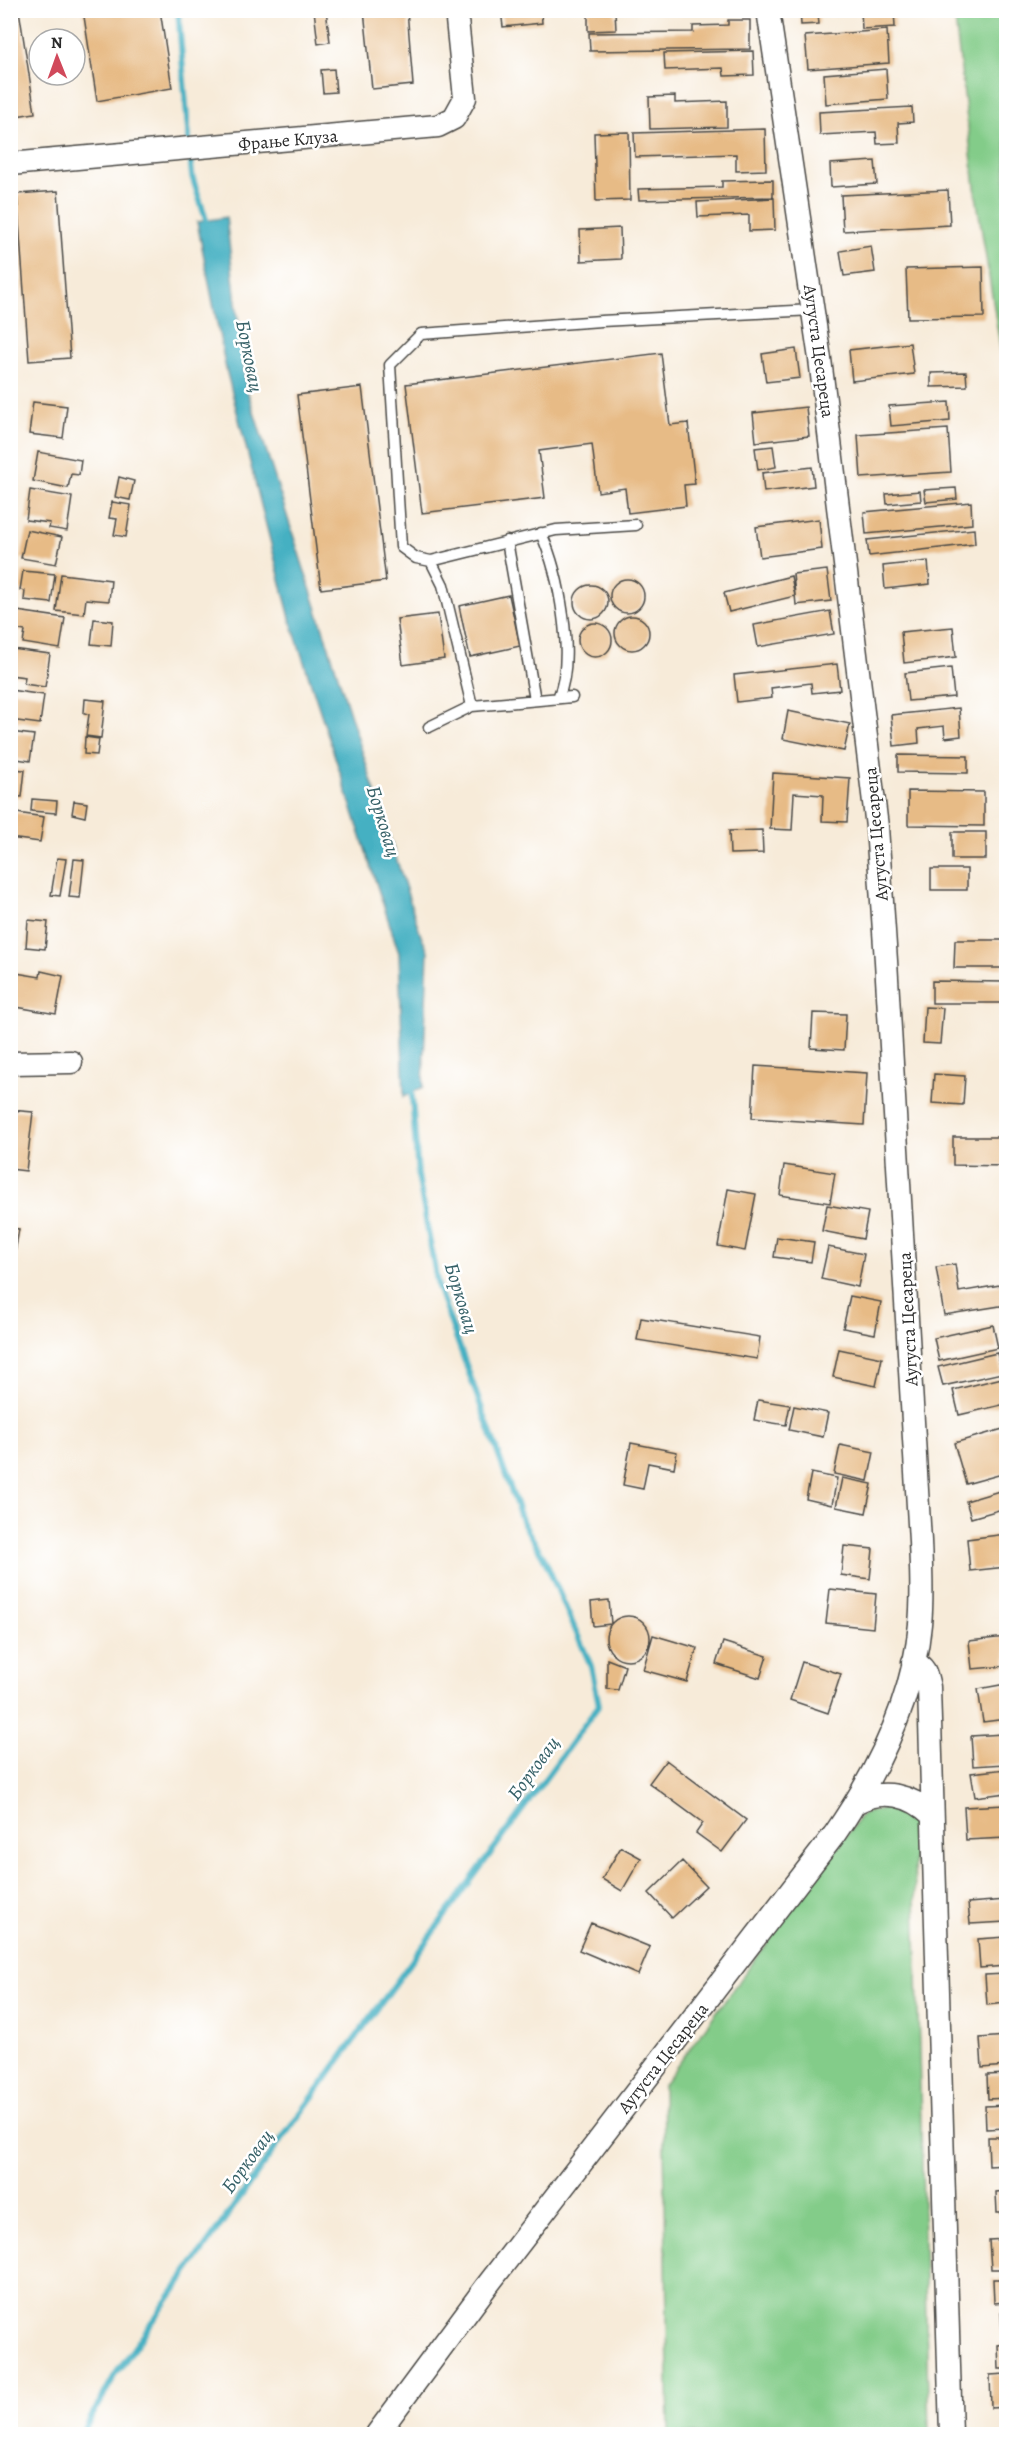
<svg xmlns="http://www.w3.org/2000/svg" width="1017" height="2445" viewBox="0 0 1017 2445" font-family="Alegreya,serif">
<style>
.green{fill:#83cc89;stroke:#577c5a;stroke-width:1.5}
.water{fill:#44b0c2;stroke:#386e76;stroke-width:1.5}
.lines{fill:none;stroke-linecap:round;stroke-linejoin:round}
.stream{stroke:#44b0c2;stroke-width:6}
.building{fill:#e7bb86}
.service-casing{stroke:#4a4845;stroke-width:13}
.minor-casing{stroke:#4a4845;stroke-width:25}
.service{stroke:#fff;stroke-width:10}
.minor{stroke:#fff;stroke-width:22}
.labels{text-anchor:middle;stroke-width:5;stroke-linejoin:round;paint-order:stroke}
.street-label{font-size:18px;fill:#2b2b2b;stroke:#fff}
.water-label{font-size:20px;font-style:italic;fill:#356067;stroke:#fff}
</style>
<rect width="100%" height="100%" fill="#fff"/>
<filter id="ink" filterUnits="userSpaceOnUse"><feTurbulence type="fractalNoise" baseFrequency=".0167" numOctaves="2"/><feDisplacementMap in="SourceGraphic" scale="12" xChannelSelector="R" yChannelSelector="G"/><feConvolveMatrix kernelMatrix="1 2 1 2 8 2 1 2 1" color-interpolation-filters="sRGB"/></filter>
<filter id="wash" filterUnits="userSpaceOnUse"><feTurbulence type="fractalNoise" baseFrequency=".008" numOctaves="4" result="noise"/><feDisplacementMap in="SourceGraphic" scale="24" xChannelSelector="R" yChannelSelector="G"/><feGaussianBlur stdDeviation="1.35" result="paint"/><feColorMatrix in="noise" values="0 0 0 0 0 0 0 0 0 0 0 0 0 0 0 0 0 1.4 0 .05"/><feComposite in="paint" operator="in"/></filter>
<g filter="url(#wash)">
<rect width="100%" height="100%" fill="#f7ebd9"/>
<path class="green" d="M954,11h52v372l-30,-188z
M891,1806l22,12 16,616h-260l-6,-349 199,-271z"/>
<path class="water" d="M226,217l20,170 175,549 7,15 -5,136 -19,10 -5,-144 -108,-331 -65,-253 -29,-147z"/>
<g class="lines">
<path class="stream" d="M178,10l14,166 17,53
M82,2434l33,-59 150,-213 334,-457 -8,-39 -47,-108 -21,-35 -85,-236 -20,-112 -7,-91"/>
</g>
<g id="blocks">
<path class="building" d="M10,10h9l16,103 -25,4z
M83,10h77l12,78 -75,13z
M314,10h12l4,32 -12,2z
M364,10h43l6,75 -41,4z
M501,10h40l1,13 -39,4z
M588,10h27l1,20 -28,1z
M800,10h43v2l-25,2 1,10 -18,1z
M861,10h33l1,17 -33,2z
M728,20h22v29l-160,2 -1,-18 104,-1v-6l35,-1z
M887,30l2,33 -81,6 -3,-33z
M753,51l1,24 -30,1 -1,-8 -58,2 -1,-17z
M334,69l2,23 -13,1 -2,-23z
M886,69l2,30 -62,5 -2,-30z
M675,96v7l52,-2v26l-77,2 -1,-32z
M912,107l1,15 -15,1 1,20 -22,1 -1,-12 -56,3 -1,-23z
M765,129l1,41 -30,1v-17l-101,3 -1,-24z
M629,132l1,68 -34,1 -2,-68z
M875,161l2,23 -46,3 -1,-23z
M773,180v17l-134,3 -1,-11 84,-2v-6z
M948,190l2,35 -107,6 -2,-36z
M58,191l12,167 -41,3 -12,-167z
M774,198l1,32 -26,1v-16l-51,2 -1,-15z
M620,228l1,31 -40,2 -1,-31z
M871,246l4,26 -31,4 -4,-25z
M983,267l1,50 -76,1 -2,-49z
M910,343l4,31 -62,7 -3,-31z
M796,349l4,29 -34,4 -4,-28z
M661,353l9,72 18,-2 7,61 -11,1 2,21 -58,7 -3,-25 -27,4 -6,-48 -53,7 6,47 -123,15 -16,-129z
M966,372l1,14 -36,1v-14z
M362,387l24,194 -65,8 -24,-194z
M33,402l34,4 -4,32 -34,-4z
M949,402l1,19 -59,5 -2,-20z
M806,407l3,29 -53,6 -3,-29z
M948,429l3,43 -90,6 -3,-43z
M773,446l3,21 -18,3 -3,-22z
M38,452l43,8 -2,15 -8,-1 -3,14 -35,-7z
M812,467l2,19 -50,6 -2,-19z
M119,477l15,4 -4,19 -15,-3z
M956,488l1,11 -31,3 -2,-12z
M30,490l42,7 -5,34 -18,-3 1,-5 -24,-3z
M920,491l1,10 -34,3 -1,-10z
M112,502l19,3 -5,32 -12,-2 3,-16 -8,-1z
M971,502l1,22 -106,10 -2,-22z
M819,519l3,30 -62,8 -4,-30z
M974,529l1,15 -106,12 -2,-16z
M27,530l35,7 -6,27 -35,-6z
M928,561l2,23 -45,5 -2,-23z
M827,570l4,31 -35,4 -3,-31z
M23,571l32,3 -4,29 -27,-3 1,-9 -5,-1z
M61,574l50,6 -2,21 -23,-2 -2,15 -28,-3z
M791,576l4,20 -66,16 -5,-19z
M610 596a17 17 0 1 1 34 0a17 17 0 1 1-34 0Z
M574 602a17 17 0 1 1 34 0a17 17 0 1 1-34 0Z
M509,595l11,51 -50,11 -11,-51z
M17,611l48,7 -5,31 -37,-6 2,-12 -11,-2z
M830,611l4,23 -76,13 -4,-22z
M438,614l6,45 -41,6 -6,-46z
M615 633a17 17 0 1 1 34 0a17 17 0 1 1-34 0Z
M94,619l19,2 -2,25 -20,-2z
M578 640a17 17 0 1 1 34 0a17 17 0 1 1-34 0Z
M953,627l3,30 -52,6 -3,-31z
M12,649l38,5 -5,33 -21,-3 1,-7 -15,-2z
M837,664l3,26 -28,3 -1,-10 -40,5 1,10 -35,4 -3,-27z
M951,668l3,29 -46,4 -3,-28z
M10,690l34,5 -4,29 -30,-4z
M85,699l20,2 -4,37 -15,-2 3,-22 -5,-1z
M959,708l2,28 -16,2 -1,-12 -26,3 1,14 -25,3 -3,-31z
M788,711l62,13 -6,27 -61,-12z
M10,732l24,3 -4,26 -20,-3z
M85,737l14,2 -2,16 -13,-1z
M898,755l70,1v17l-70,-1z
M10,769l15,1 -3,27 -12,-1z
M773,773l77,5 -3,44 -25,-1 1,-26 -29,-2 -2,37 -22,-1z
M908,791l76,1v34l-76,-1z
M32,799l25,2 -1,12 -25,-2z
M74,801l13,2 -2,14 -13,-3z
M10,812l34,5 -4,25 -30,-4z
M762,830l1,23 -33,1 -1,-23z
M952,832h34v27h-34z
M57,858l9,1 -6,37 -9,-1z
M74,859l10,1 -4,38 -11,-1z
M931,869h36v21h-36z
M28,920l20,2 -3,27 -19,-2z
M955,940h48v28h-49z
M41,971l22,5 -7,38 -40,-7v4l-6,-1v-38l30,5z
M932,981l74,1v21h-74z
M925,1007l18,1 -3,36 -17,-1z
M813,1013l33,1 -2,36 -33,-2z
M755,1066l112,7 -3,52 -112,-7z
M934,1074l31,2 -2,29 -31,-2z
M10,1110l23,2 -7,59 -16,-2z
M953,1137h53v29l-53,-1z
M784,1165l51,8 -5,30 -50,-8z
M728,1189l28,5 -11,57 -27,-5z
M827,1205l41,7 -5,27 -41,-8z
M10,1228l9,1 -5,30 -4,-1z
M777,1237l37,5 -3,20 -37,-5z
M828,1247l36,7 -6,33 -37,-8z
M955,1264l4,28 47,-8v21l-62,10 -8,-48z
M850,1296l31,6 -6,32 -32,-6z
M641,1318l119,19 -3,22 -120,-19z
M993,1325l5,23 -59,13 -5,-23z
M839,1349l43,9 -6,28 -43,-9z
M997,1353l5,20 -59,13 -5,-19z
M1006,1377v27l-47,11 -6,-25z
M758,1400l32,5 -4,20 -32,-5z
M794,1406l34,7 -5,24 -34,-7z
M1003,1429l3,14v30l-40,11 -12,-41z
M631,1443l46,9 -3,16 -26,-5 -5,26 -20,-4z
M840,1445l34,7 -6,29 -34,-7z
M811,1473l26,5 -5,27 -26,-6z
M842,1478l30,6 -6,29 -30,-6z
M1006,1489v19l-35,10 -5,-17z
M1006,1534v33l-36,4 -3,-32z
M844,1546l29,3 -3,30 -29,-4z
M830,1589l46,5 -3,34 -47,-5z
M609,1600l2,24 -18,2 -2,-24z
M606 1638a22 22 0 1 1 44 0a22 22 0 1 1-44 0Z
M653,1635l44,13 -10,34 -44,-12z
M1006,1637v29l-34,3 -3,-28z
M723,1642l44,14 -7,22 -44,-14z
M607,1659l18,7 -7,24 -11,-1z
M802,1662l39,12 -13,39 -38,-13z
M1006,1684v35l-23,3 -5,-33z
M1003,1734l2,30 -32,2 -2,-30z
M666,1760l80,60 -24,32 -26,-19 7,-10 -54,-40z
M1006,1769v24l-31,4 -4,-24z
M1006,1805v33l-40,2 -2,-33z
M621,1847l20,11 -19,33 -20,-12z
M682,1861l24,25 -34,32 -23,-25z
M1006,1900v22l-36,2 -2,-21z
M591,1923l59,24 -12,28 -59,-25z
M1006,1937v29l-26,2 -2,-29z
M1006,1974v29l-19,2 -2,-30z
M1006,2036v30l-24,2 -2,-30z
M1006,2074v24l-18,1 -1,-24z
M1006,2105v23l-20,1 -1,-23z
M988,2137h18v28l-17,1z
M1006,2191v22h-9l-1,-21z
M1006,2239v30h-15l-2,-29z
M993,2279h13v23l-12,1z
M1001,2312h5v23h-4z
M1006,2344v25h-7l-1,-24z
M1006,2374v33l-15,1 -1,-33z"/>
</g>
</g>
<g filter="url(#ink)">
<use href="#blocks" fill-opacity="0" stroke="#4a4845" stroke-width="1.5"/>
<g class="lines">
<g class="service-casing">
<path id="service" d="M636,525l-80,5 -125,31 -15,-3 -15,-11 -11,-182 31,-31 180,-13 212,-11
M541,533c18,40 35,125 17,165
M507,541l28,159
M431,561l12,24 29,121
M429,727l43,-21 100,-9"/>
</g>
<g class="minor-casing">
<path id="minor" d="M10,164l428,-38 16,-8 11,-20 -9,-88
M10,1063l61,-1
M913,1662c13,5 13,13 16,25l22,747
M857,1802c26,-14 54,-7 75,13
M377,2434l109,-147 348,-452c43,-62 79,-135 86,-211 3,-28 1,-56 0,-83l-34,-580 -9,-134 -57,-468 -52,-349"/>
</g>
<use href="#service" class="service"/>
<use href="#minor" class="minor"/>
</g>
</g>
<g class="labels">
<g class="street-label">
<text transform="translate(288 140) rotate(-5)" y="6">Фрање Клуза</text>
<text transform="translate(819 351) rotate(82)" y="6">Аугуста Цесареца</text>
<text transform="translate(876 834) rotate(-95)" y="6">Аугуста Цесареца</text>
<text transform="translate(908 1319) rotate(-93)" y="6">Аугуста Цесареца</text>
<text transform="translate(663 2058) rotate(-52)" y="6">Аугуста Цесареца</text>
</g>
<g class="water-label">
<text transform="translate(250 356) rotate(79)" y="7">Борковац</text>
<text transform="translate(384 821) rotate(73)" y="7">Борковац</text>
<text transform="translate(462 1298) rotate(73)" y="7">Борковац</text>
<text transform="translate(533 1768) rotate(-54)" y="7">Борковац</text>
<text transform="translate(247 2161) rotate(-54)" y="7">Борковац</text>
</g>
</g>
<rect width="1017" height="2445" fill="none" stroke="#fff" stroke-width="36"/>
<g transform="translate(57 57) rotate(359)"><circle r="28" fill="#ffffff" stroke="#aaaaaa" stroke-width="1.5"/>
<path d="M0-4.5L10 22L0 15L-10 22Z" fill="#d1495b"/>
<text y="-9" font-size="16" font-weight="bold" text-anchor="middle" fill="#2b2b2b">N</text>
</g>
</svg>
